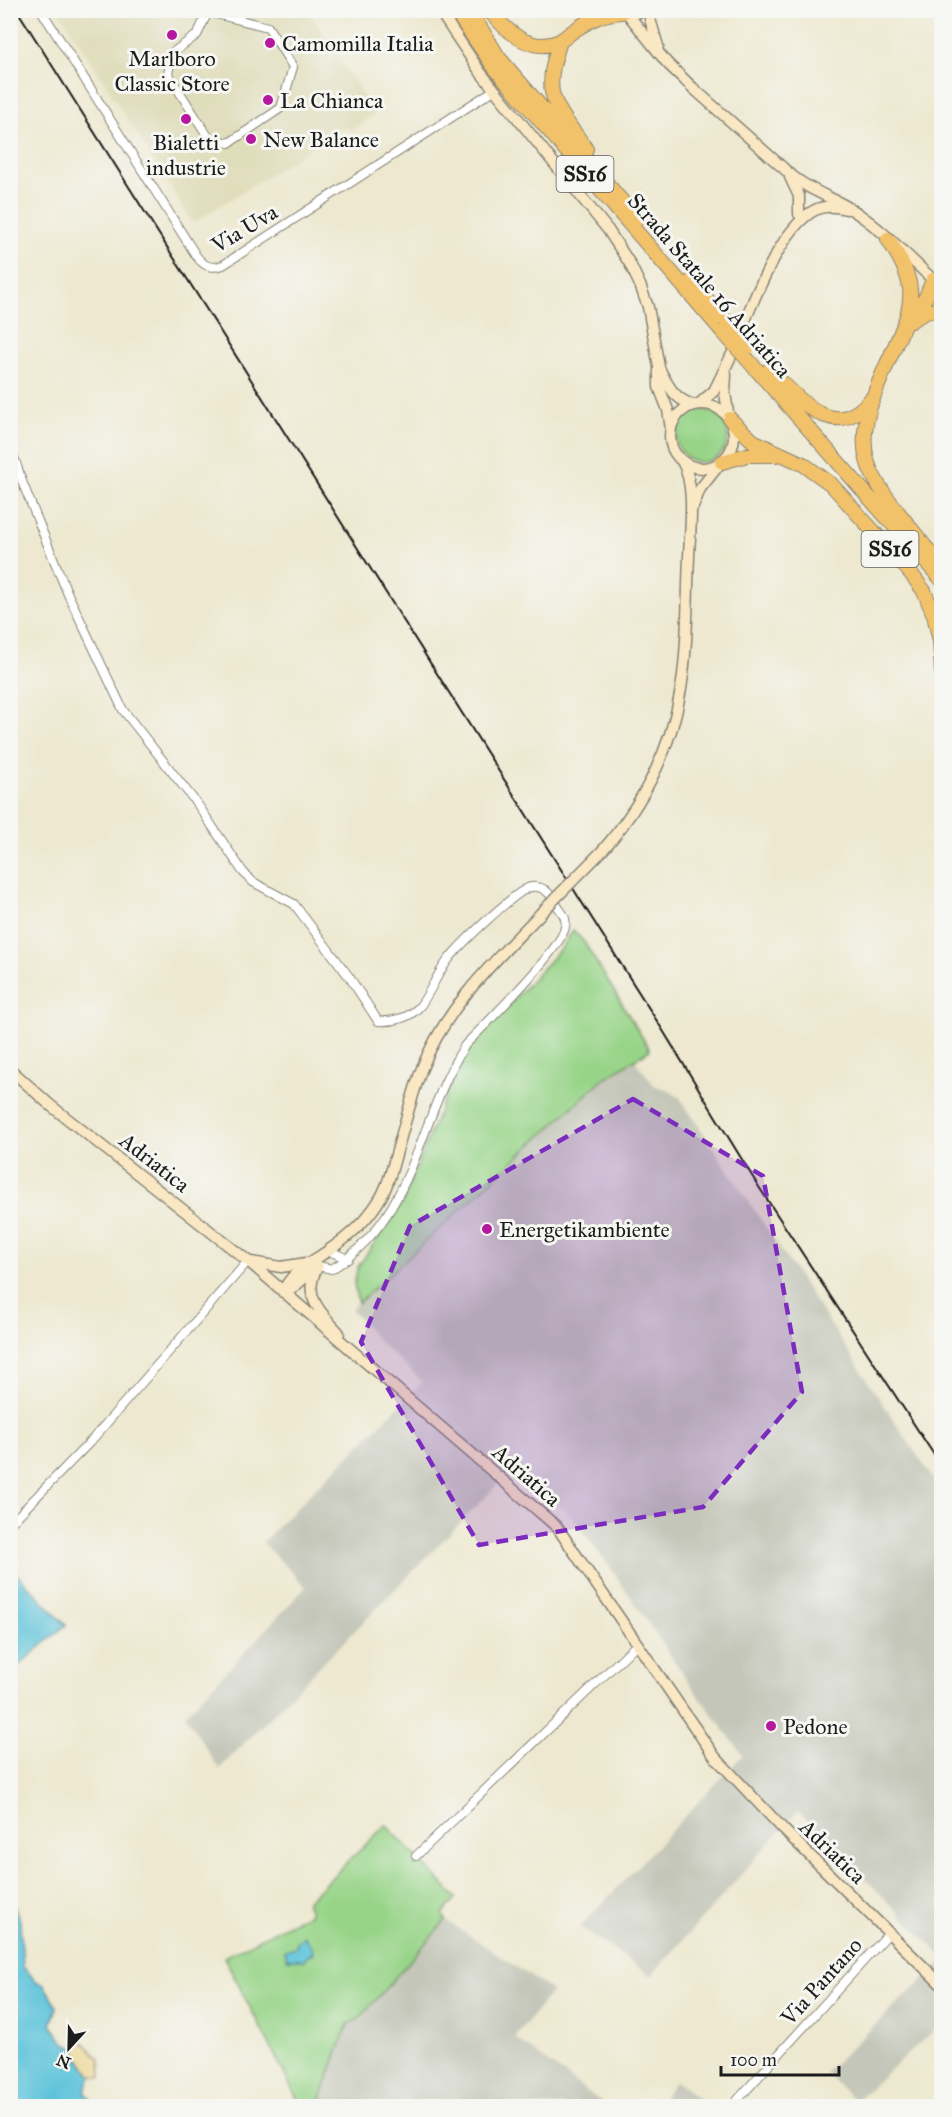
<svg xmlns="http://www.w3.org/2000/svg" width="952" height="2117" viewBox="0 0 952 2117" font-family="'IM FELL Great Primer',serif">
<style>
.built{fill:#e0ddbb}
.industrial{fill:#c4c6b9}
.green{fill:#97d488;stroke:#5a7852;stroke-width:1.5}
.sand{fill:#eeda9e;stroke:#857b5d;stroke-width:1.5}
.water{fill:#5cc2da;stroke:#3c6f7b;stroke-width:1.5}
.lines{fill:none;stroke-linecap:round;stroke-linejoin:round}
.street-casing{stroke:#848276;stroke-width:10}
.secondary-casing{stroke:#848276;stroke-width:13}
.highway-casing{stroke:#848276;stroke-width:16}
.street{stroke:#fff;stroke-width:8}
.secondary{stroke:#fae7c3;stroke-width:10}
.highway{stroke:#f2c26a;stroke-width:14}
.rail{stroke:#1c1c1c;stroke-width:2}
.secondary-bridge-casing{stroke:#848276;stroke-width:13;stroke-linecap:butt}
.highway-bridge-casing{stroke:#848276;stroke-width:16;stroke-linecap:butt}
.secondary-bridge{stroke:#fae7c3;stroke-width:10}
.highway-bridge{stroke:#f2c26a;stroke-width:14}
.marked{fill:#7b2cbf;fill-opacity:0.2;stroke:#7b2cbf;stroke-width:4.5;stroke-dasharray:12 8;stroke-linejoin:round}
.poi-dot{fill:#b5179e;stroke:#f6f6f2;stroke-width:2}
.labels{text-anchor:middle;stroke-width:6;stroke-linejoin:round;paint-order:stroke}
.shield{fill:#f6f6f2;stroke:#5d5d5c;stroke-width:1.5}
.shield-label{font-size:21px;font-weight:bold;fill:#1c1c1c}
.poi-label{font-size:22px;fill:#1c1c1c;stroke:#f6f6f2;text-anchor:start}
.street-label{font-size:22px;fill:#1c1c1c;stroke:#f6f6f2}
</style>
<rect width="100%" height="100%" fill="#f6f6f2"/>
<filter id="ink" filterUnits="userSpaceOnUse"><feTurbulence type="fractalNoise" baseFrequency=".0167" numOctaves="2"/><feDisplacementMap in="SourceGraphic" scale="12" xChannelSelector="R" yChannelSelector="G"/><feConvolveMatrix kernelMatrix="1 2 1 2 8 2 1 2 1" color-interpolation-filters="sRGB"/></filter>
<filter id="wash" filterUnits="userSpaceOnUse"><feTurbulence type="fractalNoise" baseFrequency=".008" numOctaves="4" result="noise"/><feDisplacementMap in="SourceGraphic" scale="24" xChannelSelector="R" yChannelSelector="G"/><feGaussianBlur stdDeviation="1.35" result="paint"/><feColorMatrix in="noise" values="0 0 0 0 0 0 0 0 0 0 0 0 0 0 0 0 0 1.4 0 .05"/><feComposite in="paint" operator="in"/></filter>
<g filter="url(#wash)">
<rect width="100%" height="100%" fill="#ede8cf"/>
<path class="built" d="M59,11h250l66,103 -23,15 -8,-2 -151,96z"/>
<path class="industrial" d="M635,1061l20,25 11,3 14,9 261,393v464l-143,-144 -147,165 -71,-49 163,-172 -48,-64 -90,-131 -34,-44 -55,-50 -297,303 -34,-54 121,-128 -44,-45 161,-160 -44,-40 -28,-33 252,-230z
M446,1920l106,71 -37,47 92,68h-289l30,-82 12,-5z
M941,1963v61l-86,77 -30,-29z
M675,2081l34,25h-52z"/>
<path class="green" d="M676 436a26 26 0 1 1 52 0a26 26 0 1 1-52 0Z
M573,930l11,12 66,108 -47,29 -245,224 -4,-19 4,-17 44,-64 53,-131 14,-23 94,-103z
M386,1825l70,73 -13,16 3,6 -87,99 -11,5 -30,82h-17l-77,-149 87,-44 -5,-11z"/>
<path class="sand" d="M81,2040l19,19 1,18 -10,-1 -18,-28z"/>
<path class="water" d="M11,1568l55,57 -55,47h-1z
M11,1900l9,21 3,46 14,15 6,1 14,24 -6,18 12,16 10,7 18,28 -6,15 10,15h-84z
M304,1936l8,11 1,7h-4l-6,7 -4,-2h-12l-2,-9 11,-3 1,-5z"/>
</g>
<g filter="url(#ink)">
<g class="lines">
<g class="street-casing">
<path id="street" d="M41,10l154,244c7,11 15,16 28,11l271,-175
M208,12l60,15 25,40 -12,41 -52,35 -20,-5 -41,-64 4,-21 25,-18z
M10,445l13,39 44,108 56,118 75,95 45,67 10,10 41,22 56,74 28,43c15,1 32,-3 42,-15 10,-13 16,-30 26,-43 10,-15 70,-73 85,-76 14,-2 21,9 27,20 5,7 9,11 7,20 -3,22 -81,99 -100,118 -49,77 -48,170 -133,224l-14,-3
M329,1251l19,8
M10,1524l80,-82 158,-181
M416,1856l221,-212
M732,2106l157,-173"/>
</g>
<g class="secondary-casing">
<path id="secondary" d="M439,10l42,63 127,157 22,34 10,21 8,22 11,60v20l9,23 3,19
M651,10l-1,9 8,27
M623,12l10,2 12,-4
M627,13l40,50 26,25 97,86c19,17 43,23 64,37 32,21 59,51 88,77
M790,177l9,19v18
M742,328c13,-32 41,-102 73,-118 10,-5 21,-3 32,-1
M660,370c9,17 15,30 34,35
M726,374l-1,19 4,25
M670 436a32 32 0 1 1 64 0a32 32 0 1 1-64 0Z
M699,404l15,-13 18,-37
M693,507l7,-18 19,-24
M602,851c41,-47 69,-101 79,-162 7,-44 6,-89 8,-133 1,-28 7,-71 -7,-95
M10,1069l40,36 198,156 309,266 158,230 69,73 158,155
M251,1262l30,5 25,-4
M318,1266c-17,29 2,46 21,67
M283,1292c9,-22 28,-29 46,-42 18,-12 37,-29 49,-48 10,-15 14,-34 19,-51 8,-28 15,-56 25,-83 25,-63 74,-108 119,-155
M283,1292l10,-4 21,-19"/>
</g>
<g class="highway-casing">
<path id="highway" d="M455,10l40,58 228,264
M469,10l30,48 138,161
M489,10c17,21 42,45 71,31 5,-3 10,-8 15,-11 16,-11 28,-17 47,-18
M560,41c-5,16 -11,34 -8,51 5,21 23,40 34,57
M888,239c9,15 20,31 22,50 2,20 -7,39 -15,57 -15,35 -38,76 -28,114 7,27 39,61 56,84
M691,281l34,39
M913,319l13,-7 16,-3
M911,321l15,-24 7,-17
M748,360l194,220
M769,370c31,28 64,75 102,29
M730,419l23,22 50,23 28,20 78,87 15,20 10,24 6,26 2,31
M722,462l25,-7h29
M917,538l25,27"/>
</g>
<use href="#street" class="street"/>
<use href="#secondary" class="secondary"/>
<use href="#highway" class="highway"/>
<path class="rail" d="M17,10l645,1019 95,155 185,283"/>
<g class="secondary-bridge-casing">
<path id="secondary-bridge" d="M541,913l61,-62"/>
</g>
<g class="highway-bridge-casing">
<path id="highway-bridge" d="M725,320l23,27
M723,332l25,28"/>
</g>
<use href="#secondary-bridge" class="secondary-bridge"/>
<use href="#highway-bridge" class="highway-bridge"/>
</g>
</g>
<path class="marked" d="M633,1099l130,77 39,216 -99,115 -224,38 -118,-203 49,-116z"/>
<g class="poi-dot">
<circle cx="172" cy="35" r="6"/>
<circle cx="270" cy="43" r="6"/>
<circle cx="268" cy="100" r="6"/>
<circle cx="186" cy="119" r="6"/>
<circle cx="251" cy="139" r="6"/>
<circle cx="487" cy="1229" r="6"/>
<circle cx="771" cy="1726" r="6"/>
</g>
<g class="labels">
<g class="shield">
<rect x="556.5" y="156" width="57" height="36" rx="4.5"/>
<rect x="861.5" y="531" width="57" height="36" rx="4.5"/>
</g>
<g class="shield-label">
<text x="585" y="181">SS16</text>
<text x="890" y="556">SS16</text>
</g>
<g class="poi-label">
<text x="282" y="51">Camomilla Italia</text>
<text x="172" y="66" text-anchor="middle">Marlboro<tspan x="172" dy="25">Classic Store</tspan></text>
<text x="280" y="108">La Chianca</text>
<text x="263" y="147">New Balance</text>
<text x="186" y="150" text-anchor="middle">Bialetti<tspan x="186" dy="25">industrie</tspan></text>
<text x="499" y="1237">Energetikambiente</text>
<text x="783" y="1734">Pedone</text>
</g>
<g class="street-label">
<text transform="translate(244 228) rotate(-31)" y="8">Via Uva</text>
<text transform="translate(710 285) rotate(49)" y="8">Strada Statale 16 Adriatica</text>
<text transform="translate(155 1162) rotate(38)" y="8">Adriatica</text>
<text transform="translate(527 1475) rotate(41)" y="8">Adriatica</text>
<text transform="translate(833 1851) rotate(44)" y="8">Adriatica</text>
<text transform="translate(821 1981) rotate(-48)" y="8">Via Pantano</text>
</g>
</g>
<rect width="952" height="2117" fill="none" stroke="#f6f6f2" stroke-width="36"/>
<g transform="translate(69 2048) rotate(202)" stroke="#f6f6f2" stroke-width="4.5" paint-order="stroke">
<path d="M0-4.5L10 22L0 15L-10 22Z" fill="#1c1c1c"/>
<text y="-9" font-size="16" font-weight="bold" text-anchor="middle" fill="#1c1c1c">N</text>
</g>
<path d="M721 2066v9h118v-9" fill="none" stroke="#1c1c1c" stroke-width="3"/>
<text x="730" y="2066" font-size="18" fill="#1c1c1c" stroke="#f6f6f2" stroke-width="4.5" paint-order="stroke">100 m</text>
</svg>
